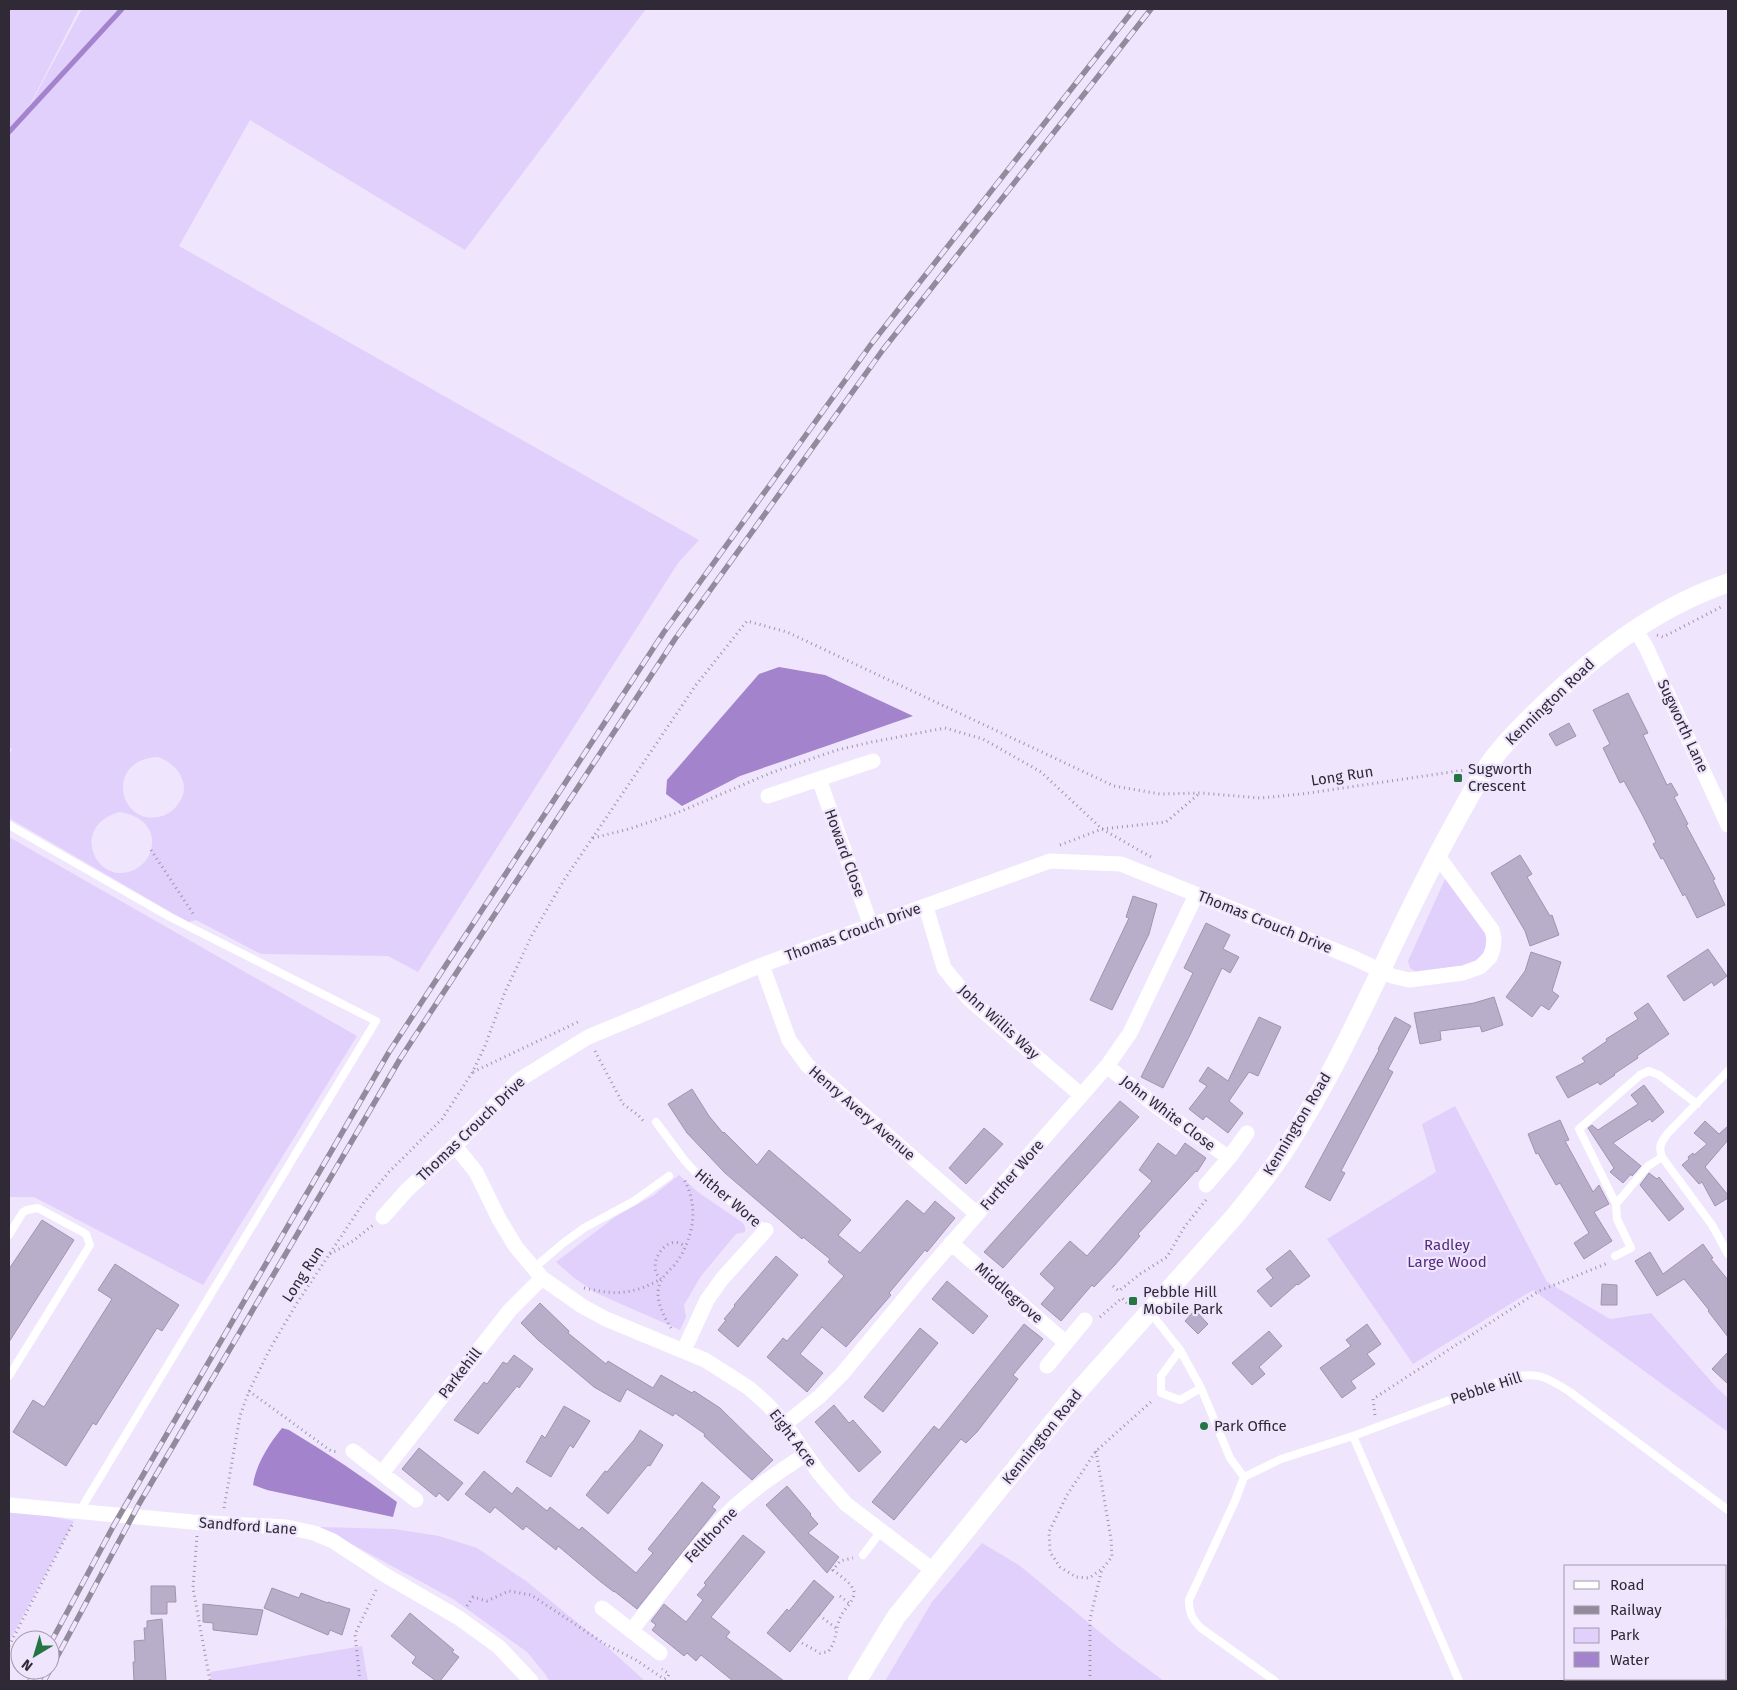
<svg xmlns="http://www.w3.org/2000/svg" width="1737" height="1690" viewBox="0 0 1737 1690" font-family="'Fira Sans',sans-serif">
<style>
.green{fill:#e1cffc;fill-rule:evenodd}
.water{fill:#a384cc}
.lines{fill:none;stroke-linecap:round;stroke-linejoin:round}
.stream{stroke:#a384cc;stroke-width:5}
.building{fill:#b9aeca;stroke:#a095b0}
.path{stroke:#9d96a8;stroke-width:3;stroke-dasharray:1 4;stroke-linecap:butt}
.service{stroke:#fff;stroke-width:8}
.minor{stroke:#fff;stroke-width:15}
.tertiary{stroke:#fff;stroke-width:19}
.rail-casing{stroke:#928b9c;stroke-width:5.5}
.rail{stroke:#efe6fd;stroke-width:4;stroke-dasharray:11;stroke-linecap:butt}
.poi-dot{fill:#247444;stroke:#efe6fd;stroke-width:2}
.labels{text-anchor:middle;stroke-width:4.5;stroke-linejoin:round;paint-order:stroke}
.street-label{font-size:15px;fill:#2f2a35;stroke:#efe6fd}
.poi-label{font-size:15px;fill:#2f2a35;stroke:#efe6fd;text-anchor:start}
.park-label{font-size:15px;fill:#552a7f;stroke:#efe6fd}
</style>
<rect width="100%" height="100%" fill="#efe6fd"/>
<path class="green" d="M9,9h70l-59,115 62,-115h564l-181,241 -215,-130 -71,126 520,294 -21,23 -260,409 -30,-16 -127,-2 -65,-34 -8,2 -179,-104v-62l3,-7 -3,-2zM158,757c22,8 36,31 17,51 -5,5 -11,8 -17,9 -40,7 -53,-58 0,-60zM119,812c20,2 38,16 32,38 -2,9 -9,16 -17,20 -37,17 -66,-43 -15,-58z
M9,837l348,199 -154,249 -169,-88h-25z
M1446,877l37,49c11,31 -9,39 -35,43 -8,1 -20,6 -28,4 -3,0 -7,-3 -10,-5l-2,-7z
M1455,1106l92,176 63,37 41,-6 65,74 12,11v34l-195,-142 -120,74 -86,-125 109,-67 -14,-48z
M679,1175l19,17 45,31 2,4v5l-9,2 -35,42 -17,29 2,12 -6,13 -84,-37 -23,-16 -17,-15 59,-45 39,-22z
M9,1508l65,13 -65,121z
M320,1527l74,2 45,7 38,12 49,33 79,64 40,36h-96l-3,-6 -19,-23 -74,-53z
M982,1543l37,22 100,83 45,33h-279l47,-79z
M362,1646l6,35h-157l-1,-9z"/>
<path class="water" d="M779,667l46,8 88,41 -173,60 -58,30 -16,-12 1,-14 92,-106z
M282,1428l7,2c37,22 73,46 108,72l-4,15 -126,-27 -14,-5c3,-21 16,-41 29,-57z"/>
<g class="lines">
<path class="stream" d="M9,132l113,-123"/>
</g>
<path class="building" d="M1628,693l20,40 -5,2 24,50 4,-2 7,12 -4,2 14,27 -2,1 29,54 -2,1 12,25 -28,13 -12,-24 -2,2 -20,-38 -2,1 -8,-15 3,-2 -14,-28 -18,-33 -4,2 -17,-35 7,-4 -17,-34z
M1569,723l7,13 -20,10 -7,-12z
M1520,855l12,19 -5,3 23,39 2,-1 7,20 -29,11 -5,-15 -34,-58z
M1133,896l24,8 -8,30 -37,76 -22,-10 39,-82 -3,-1z
M1206,923l24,12 -7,14 16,8 -9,16 -8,-5 -32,67 -27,53 -22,-11 52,-104 -9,-5z
M1708,949l19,27 -13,10 -2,-4 -28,19 -17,-25z
M1531,952l30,10 -9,29 7,5 -10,14 -8,-5 -9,12 -26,-20 19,-26z
M1494,997l9,28 -21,7 -2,-6 -40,5 1,9 -21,4 -6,-31 60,-10z
M1648,1003l21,31 -32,22 1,2 -24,16 1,1 -15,10 -2,-3 -30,16 -12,-21 29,-15 -3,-4 25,-17 -1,-2 32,-20 -4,-6z
M1259,1017l22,10 -23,49 -9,-4 -20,29 14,12 -15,20 -22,-17 -3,4 -14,-11 18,-23 -8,-5 9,-14 20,14z
M1395,1017l16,9 -23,43 5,3 -52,99 4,2 -15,28 -25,-14 74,-137 -1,-1z
M1644,1085l20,27 -12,10 -2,-3 -37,24 28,23 -9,10 -1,-2 -8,9 -13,-11 4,-4 -26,-40 4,-3 6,5 40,-26 -7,-9z
M692,1089l17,27 14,17 1,-1 33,33 12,-15 82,70 -13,15 22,18 47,-53 17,14 11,-13 20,17 -28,34 -2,-2 -36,43 2,2 -45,52 -24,-20 -22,27 23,19 -16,19 -40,-35 16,-19 4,3 57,-65 -16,-14 2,-3 -27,-22 -1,2 -77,-66 -38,-40 -19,-29z
M1120,1101l19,16 -136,151 -19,-16z
M1560,1120l9,20 -4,1 28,51 6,-7 10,19 -15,8 18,29 -28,18 -10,-16 15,-10 -29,-50 -4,2 -18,-32 -2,1 -8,-20z
M1705,1121l14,13 9,-8v14l-23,27 23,28v3l-13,8 -13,-24 -3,2 -17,-19 7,-6 -1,-2 5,-4 1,2 13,-11 -13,-11z
M984,1128l19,16 -37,40 -17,-16z
M1158,1143l18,13 9,-13 21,15 -9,14 -1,-1 -58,63 2,2 -26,30 -20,21 -2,-2 -31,36 -20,-17 14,-16 -15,-14 30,-33 17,15 65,-75 -13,-11z
M1649,1173l8,6 2,-2 25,32 -15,12 -29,-36z
M42,1220l32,20 -65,102v-73z
M1703,1244l10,14 -2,1 17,21v57l-20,-26 1,-1 -25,-31 -27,17 -22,-35 15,-9 13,22z
M1290,1250l20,26 -12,9 -1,-1 -26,23 -14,-16 16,-13 -7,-9z
M776,1256l22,19 -60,72 -20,-17 8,-10 -2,-1 11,-13 -1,-1z
M115,1264l64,41 -17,26 -5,-3 -61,97 -3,-2 -27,43 -53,-34 20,-32 11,7 68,-108 -14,-9z
M947,1281l41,35 -15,18 -41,-35z
M1602,1284l15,1v20h-16z
M540,1303l29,28 -1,2 38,31 2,-3 45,27 8,-13 31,18 2,-2 26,17 53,52 -21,20 -48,-44 1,-2 -30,-21 -2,3 -46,-27 -7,13 -26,-15 -56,-47 -17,-17z
M1195,1310l13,14 -10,10 -13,-13z
M1024,1324l19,15 -30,36 5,4 -41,53 -11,11 -5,-4 -67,81 -22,-18 62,-76 5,4z
M1367,1324l14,20 -14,10 8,10 -24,17 5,7 -14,10 -22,-30 31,-22 -5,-6z
M920,1328l18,15 -55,69 -19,-15z
M1269,1331l13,15 -23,21 6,7 -13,11 -20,-22z
M1728,1352v32l-16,-15z
M514,1355l19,14 -14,19 -2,-2 -34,42 -5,6 -24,-14 30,-38 3,2 16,-22 4,2z
M834,1405l15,18 4,-3 28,32 -22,20 -44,-50z
M564,1406l26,15 -17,27 -3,-3 -19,32 -25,-15 16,-27 3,3z
M640,1430l23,15 -13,21 -2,-1 -40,49 -22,-19 19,-24 2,1 27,-32z
M419,1448l44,35 -15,18 -9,-8 -3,4 -34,-28z
M484,1471l28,23 5,-7 30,24 3,-4 29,23 3,-3 54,46 17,-20 -5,-4 54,-67 18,15 -8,10 4,3 -79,99 -23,-18v1l-13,-10 -43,-36 -2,4 -30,-24 -3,4 -28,-23 -5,6 -25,-19z
M787,1486l24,28 -1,1 8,9 -10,9 31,24 -12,16 -61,-68z
M743,1535l22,17 -54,65 19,15 -4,5 58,44h-51l-32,-26 -5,6 -9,-8 -3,3 -32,-26 4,-5 -5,-4 13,-17 22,18 17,-22 -6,-5 9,-10 -2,-2z
M814,1580l20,17 -44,55 -23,-19 20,-24 2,2z
M151,1586h24l1,16h-9v12h-16z
M272,1588l27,10 2,-5 27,10v-1l22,7 -8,26 -12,-5 -2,5 -64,-27z
M203,1604l60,6 -6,25 -44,-5v-7l-10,-1z
M410,1613l44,37 -2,2 7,5 -19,24h-4l-24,-18 4,-6 -25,-21z
M162,1619l4,62h-32l-1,-19h2l-1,-21 11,-1 -1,-12h3v-7z"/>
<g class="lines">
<path class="path" d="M1657,635l6,2 58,-30
M593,838l36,-9 50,-17 94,-40 64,-22 35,-8 73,-14 38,11 58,33 61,57 49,28
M1060,845l42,-16 64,-7 34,-29
M151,850l43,65
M595,1051l28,53 15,11 7,8
M473,1072l107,-51
M330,1254l23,-13 20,-16
M1113,1286l6,5 21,-17 27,-17 18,-31 21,-26
M584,1288c31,7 48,7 77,-9 -12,-9 -4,-31 10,-36 5,-2 10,1 15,3
M1100,1317l22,-19 8,8
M671,1328c-8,-13 -18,-31 -10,-47 3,-7 11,-12 15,-18 18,-25 23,-56 8,-84
M249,1391l82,60 8,1
M1375,1415l-2,-16 166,-108 69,-28
M1096,1451l15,88 1,18 -10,12 -13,9 -13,-1 -16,-10 -10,-15 -1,-20 18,-37 29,-44 57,-51
M224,1508l16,-92 9,-25 22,-44 26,-44 67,-101 25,-30 53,-53 30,-46 13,-27 20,-54 27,-57 32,-55 132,-195 51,-64 40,11 327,154 46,8 40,-1 60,5 42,-4 163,-24
M197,1536l-4,52 17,93
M840,1596l9,7
M467,1606l6,-9 14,4 22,-10 22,4 74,49 31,16 28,19 4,-2 1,-3 -7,-5
M819,1615l18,14
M802,1643l18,10 8,-1c11,-15 6,-22 13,-36 3,-7 14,-16 13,-24 -2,-9 -14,-16 -21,-22l7,-9 13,-3
M9,1646l63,-121
M360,1681l-5,-47 22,-46
M1090,1681v-62l12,-50"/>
<path class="service" d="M9,825l161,92 206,104 -297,491
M1728,1071l-60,62c-7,9 -10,13 -6,24l50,68 16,29
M656,1122l29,39 15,16 66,53
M1616,1204l32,-38 14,-9
M9,1235l14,-23 4,-2 11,-2 48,26 4,11 -81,131
M1615,1256l16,-8 -14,-29 -1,-15 -37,-75 61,-54 9,-4 10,4 38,29
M534,1268l28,-24 22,-16 50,-27 35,-25
M1150,1312l30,38 21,38 29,70 14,19
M1180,1350l-19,26v17l19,7 21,-12
M1353,1436l106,245
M863,1555l18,-24
M1726,1625l2,-3
M1275,1681l-74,-53c-9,-9 -12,-15 -12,-28l46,-99 9,-24 37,-18 72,-23 156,-58c28,-7 38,-1 61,14l158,118
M1683,1681l2,-2"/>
<path class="minor" d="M1635,629l11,18 82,178
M819,779l52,147
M768,796l105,-35
M926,907l18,61 25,31 112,96
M762,965l27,75 18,25 170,149
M1107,1066l50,41 72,51
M455,1146l21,26 23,47 17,28 26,31 40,28 24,13 99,41 44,28 19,17 17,19 34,49 27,31 88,67
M1206,1185l23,-27 18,-25
M383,1217l24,-27 48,-44 64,-66 69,-43 174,-72 288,-104 71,3 233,94 38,18 17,4 54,-7 17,-6 10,-10 3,-8 1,-11 -2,-8 -55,-75
M951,1243l115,100
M684,1350l23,-50 15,-21 44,-49
M1047,1366l38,-46
M785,1424l34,-27 23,-23 87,-105 178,-203 23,-33 66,-138
M353,1451l63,49
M382,1473l128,-163 32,-32
M9,1505l183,17 94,5 28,6 19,8 52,34 74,43 40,29 32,34
M602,1608l58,45
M631,1631c31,-39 60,-80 95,-116 23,-24 52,-42 80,-61"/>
<path class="tertiary" d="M857,1681l39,-64 178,-221 159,-178c19,-23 39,-47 55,-73 66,-102 108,-218 168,-324 10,-18 20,-37 31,-54 15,-22 34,-41 53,-59 54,-53 116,-101 188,-125"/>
<g class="rail-casing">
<path id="rail" d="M50,1644l64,-119 275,-473 275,-420 208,-289 262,-334
M50,1670l89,-166 261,-445 275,-420 207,-288 269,-342
M30,1681l6,-11
M44,1681l6,-11"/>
</g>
<use href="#rail" class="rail"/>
</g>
<g class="poi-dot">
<rect x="1453" y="773" width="10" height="10" rx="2.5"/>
<rect x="1128" y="1296" width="10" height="10" rx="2.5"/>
<circle cx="1204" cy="1426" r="5"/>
</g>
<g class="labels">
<g class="street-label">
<text transform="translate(1550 702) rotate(-44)" y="5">Kennington Road</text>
<text transform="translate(1683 726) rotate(65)" y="5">Sugworth Lane</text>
<text transform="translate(1342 776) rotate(-9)" y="5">Long Run</text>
<text transform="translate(845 853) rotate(70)" y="5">Howard Close</text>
<text transform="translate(1265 922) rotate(22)" y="5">Thomas Crouch Drive</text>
<text transform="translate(853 932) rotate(-20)" y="5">Thomas Crouch Drive</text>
<text transform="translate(999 1022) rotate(42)" y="5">John Willis Way</text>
<text transform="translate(862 1113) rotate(41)" y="5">Henry Avery Avenue</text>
<text transform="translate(1168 1113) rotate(37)" y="5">John White Close</text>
<text transform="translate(1297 1124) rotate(-59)" y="5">Kennington Road</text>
<text transform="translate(471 1129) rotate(-44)" y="5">Thomas Crouch Drive</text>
<text transform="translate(1012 1175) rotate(-49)" y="5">Further Wore</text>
<text transform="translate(728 1198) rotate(40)" y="5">Hither Wore</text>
<text transform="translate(303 1274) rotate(-57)" y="5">Long Run</text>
<text transform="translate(1009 1293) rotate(41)" y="5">Middlegrove</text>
<text transform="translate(460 1373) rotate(-52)" y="5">Parkehill</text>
<text transform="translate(1486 1388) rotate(-18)" y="5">Pebble Hill</text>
<text transform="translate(1042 1437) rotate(-51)" y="5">Kennington Road</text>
<text transform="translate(793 1438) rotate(53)" y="5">Eight Acre</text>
<text transform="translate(248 1526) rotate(4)" y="5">Sandford Lane</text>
<text transform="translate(711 1535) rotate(-47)" y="5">Fellthorne</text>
</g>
<g class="poi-label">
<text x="1468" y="774">Sugworth<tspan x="1468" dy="17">Crescent</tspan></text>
<text x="1143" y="1297">Pebble Hill<tspan x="1143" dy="17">Mobile Park</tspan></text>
<text x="1214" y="1431">Park Office</text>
</g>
<g class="park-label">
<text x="1447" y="1250">Radley<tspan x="1447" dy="17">Large Wood</tspan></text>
</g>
</g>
<rect width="1737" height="1690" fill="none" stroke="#2f2a35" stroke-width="20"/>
<rect x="1564" y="1565" width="162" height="115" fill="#efe6fd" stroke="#a29bad"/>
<rect x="1574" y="1581" width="25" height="8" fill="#ffffff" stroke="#a29bad"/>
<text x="1610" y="1590" font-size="15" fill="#2f2a35">Road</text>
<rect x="1574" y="1606" width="25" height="8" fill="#928b9c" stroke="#a29bad"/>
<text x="1610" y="1615" font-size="15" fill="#2f2a35">Railway</text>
<rect x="1574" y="1628" width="25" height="15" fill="#e1cffc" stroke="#a29bad"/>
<text x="1610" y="1640" font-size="15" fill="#2f2a35">Park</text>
<rect x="1574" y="1652" width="25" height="15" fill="#a384cc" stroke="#a29bad"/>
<text x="1610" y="1665" font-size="15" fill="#2f2a35">Water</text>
<g transform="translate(35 1655) rotate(218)"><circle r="24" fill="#efe6fd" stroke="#a29bad"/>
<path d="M0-4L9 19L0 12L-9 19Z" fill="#247444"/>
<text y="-8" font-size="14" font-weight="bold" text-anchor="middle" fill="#2f2a35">N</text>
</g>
</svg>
